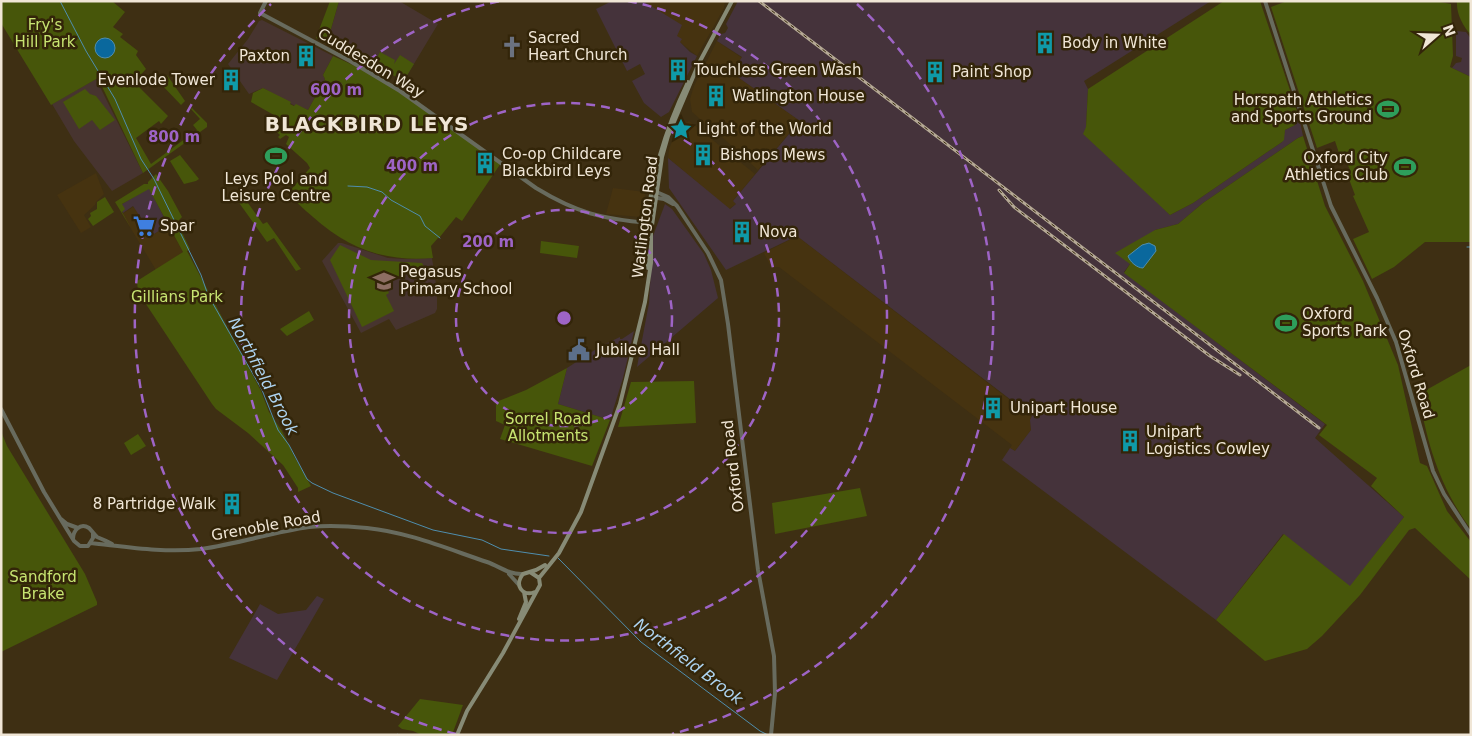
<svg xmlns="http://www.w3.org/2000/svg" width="1472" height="736" viewBox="0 0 1472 736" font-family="'DejaVu Sans',sans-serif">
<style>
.built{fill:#463310}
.industrial{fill:#45333b}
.education{fill:#47342f}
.green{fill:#47560a}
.water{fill:#0a689d;stroke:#4f8eae}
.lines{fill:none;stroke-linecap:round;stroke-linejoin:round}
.stream{stroke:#4f8eae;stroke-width:1}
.tertiary{stroke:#686b5e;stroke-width:4}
.secondary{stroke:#878b76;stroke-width:4}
.rail-casing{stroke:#b5a995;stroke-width:3}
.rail{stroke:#332509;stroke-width:1;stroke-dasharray:4;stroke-linecap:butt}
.ring{fill:none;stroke:#9e64c6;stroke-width:2.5;stroke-dasharray:9 6}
.labels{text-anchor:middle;stroke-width:5;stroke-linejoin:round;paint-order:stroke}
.park-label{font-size:15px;fill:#c7e471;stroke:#332509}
.poi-label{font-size:15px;fill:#f0e6d6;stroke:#332509;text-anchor:start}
.street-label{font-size:15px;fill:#f0e6d6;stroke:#332509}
.water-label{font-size:16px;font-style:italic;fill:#add3f0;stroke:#332509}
.district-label{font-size:20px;font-weight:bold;letter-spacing:1px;fill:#f0e6d6;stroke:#332509}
.centre{fill:#9e64c6;stroke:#332509;stroke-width:2.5}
.ring-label{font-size:15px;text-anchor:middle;font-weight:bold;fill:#9e64c6;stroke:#332509;stroke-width:5;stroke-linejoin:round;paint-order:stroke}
</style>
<rect width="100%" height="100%" fill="#3e2f13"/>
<path class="built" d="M643,1h82l-1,7 -27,48 -17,-14 -21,-30z
M717,41l25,17 -10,15 68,48 -42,49 -48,-44 -1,1 -17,-15 -2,-13 4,-13z
M689,121l66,53 -22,27 3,3 -7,5 -61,-51 1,-9 9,-22z
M96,173l8,21 -8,8 -1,3 -11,10 7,12 -10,6 -24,-38z
M613,188l32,4 -1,18 -3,7 -35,-3z
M133,207l15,11 5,7 1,9 14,-9 15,27 -27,18 -34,-56z
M797,236l235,181 -2,3 1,10 -16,21 -5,-3 2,-3 -233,-178h-8l-7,-14z"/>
<path class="industrial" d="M612,1h31l39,24 -5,11 5,3 -2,3 10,10 7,4 -28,56 -8,5 -17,-14 -12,-22 13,-7 -5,-10 -13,7 -31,-62z
M738,1h473l-127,80 4,8 -2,38 84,88 23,-12 89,-61 3,-12 10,-5 4,-8 4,19 -5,2 -95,65 -25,21 -23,6 -31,42 201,152 -10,14 89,79 -54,70 -67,-53 -67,86 -214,-160 8,-12 5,3 16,-21 -1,-10 2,-4 -235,-180 -71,34 -57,-82 -1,-30 62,51 6,-5 -3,-3 67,-80 -68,-48 10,-16 -25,-16 4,-7 4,-1 3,-5 -2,-4z
M1456,31l10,1 5,7v38l-19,-9 4,-5 5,-1 1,-4 -6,-2z
M149,188l19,37 -14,9 -5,-7 4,-2 -5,-7 -5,3 -10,-15 -10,7 -1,-2v-7z
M665,204l7,5 32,45 7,16 7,28 -81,69 12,-64 4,-67z
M634,331l-11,47 -13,42 -52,-16 9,-36 34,-22 19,-9v2h2z
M317,596l7,3 -47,81 -48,-22 31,-54 18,10 28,-4z"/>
<path class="education" d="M339,1h60l39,23 -35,58 -14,-10 -3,5 -59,-34z
M262,20l71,36 -10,19 2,4 -17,31 -12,-5 -1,1 -32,-18 -14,6 -21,-30 20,-25 11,-18z
M96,79l47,94 -31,18 -38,-50 -22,-37z
M338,243h4l46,15 18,1 26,-1 5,33v18l-2,4 -39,17 -7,-11 -28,14 -39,-72z"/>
<path class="green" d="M1,1h111l13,11 -12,15 10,7 -3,3 18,14 -2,4 10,14 -12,13 34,34 -7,8 -2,-3 -23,17 15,26 46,-34 -4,-5 7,-6 -9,-10 1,-1 15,15v4l-64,46 -45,-95 -47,27 -50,-82z
M330,1h9l-12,42 -11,-5z
M1224,1h36l39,116 -4,8 -10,5 -1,10 -2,2 -89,61 -23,12 -87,-81 3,-7 2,-38z
M1287,1h148l16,3 2,52 -3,11 21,10v165h-46l-31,25 -22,12 -19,-40 16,-7 -16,-36 2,-1 -9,-24 4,-1 -7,-16 -4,-1 -4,-12 -18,7 -46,-141z
M1457,1h14v34c-8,-9 -15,-21 -14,-34z
M380,52l15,8 -1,4 6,-9 14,9 -11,18 -19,-13 -1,2 -10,-6z
M333,56c61,26 114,69 168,107l-39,58 -6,-4 -17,21h-1l-7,8 2,12c-48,4 -84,-9 -120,-41 -9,-8 -18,-15 -24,-25l21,-24 -3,-5 -21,-19 3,-7 -3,-2 -6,4 -2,-2 2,-2 -16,-15 20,9 4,-6 -37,-21 2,-9 10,-5 28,14 -1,2 4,2 2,-2 12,6 17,-31 -2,-4z
M167,75l18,26 -4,4 -22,-23z
M85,89l5,5 6,2 19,24 -15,10 -8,-10 -13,9 -16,-27z
M1303,136l22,70 38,75 35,84 22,98 7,3 20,45 24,31v38l-56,-52 -6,2 -49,65 -38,41 -15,13 -42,12 -49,-41 68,-86 66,52 54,-69 -33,-31 6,-8 -58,-43 8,-10 -203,-152 6,-9 -15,-11 40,-23 23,-6 25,-21 95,-65z
M180,155l19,24 -3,2 -12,3 -14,-23z
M156,174l12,17 14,26 -5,5 13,27 -3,2 74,140 8,21 13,19 13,27 16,28 -13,6v-4l-15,-23 -35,-32 -32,-24 -4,-5 -74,-112 -1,-11 46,-29 -34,-63 -27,15 3,5 -3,3 9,16 -16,-26 29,-18h4v-2z
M243,196l20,28 4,-2 34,47 -5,2 -22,-33 -7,4 -30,-42z
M105,197l9,15 -21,14 -5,-7 3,-3 -1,-3 7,-4v-7z
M541,241l38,5 -2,12 -37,-5z
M340,245l31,15 51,3 7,12 -8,4 -7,-10 -29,15 4,9 -3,2 8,16 -32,16 -32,-67z
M309,311l5,9 -27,16 -7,-7z
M1471,365v164c-30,-39 -45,-87 -52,-135z
M567,368l-9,36 52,16 -18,46 -92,-27 5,-14 -9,-4v-19l30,-12z
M694,381l2,42 -78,4 13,-45z
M1,431l6,15 78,128 12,28v3l-96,47z
M138,434l8,12 -15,9 -7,-12z
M860,488l7,28 -92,18 -3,-31z
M420,699l43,6 -11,30h-30l-9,-4 -11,-2 -4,-3z"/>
<path class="water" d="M95 48a10 10 0 1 1 20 0a10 10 0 1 1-20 0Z
M1149,243l6,3 1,5 -13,17c-6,0 -13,-6 -15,-12l14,-11z"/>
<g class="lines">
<path class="stream" d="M60,1l26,50 29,48 26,60 13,20 47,96 7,20 54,95 16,40 11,15 18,34 5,4 21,10 100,37 49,10 19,9 48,7
M348,186l19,1 15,5 9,8 29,16 5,10 15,12
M1467,247h4
M558,558l83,84 119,89 8,4
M396,735l1,-1"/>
<path class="tertiary" d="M266,1l-6,12 90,48 50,30 136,97c41,25 66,31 113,35
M1265,1l66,205 46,92 19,44 37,129 11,23 27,41
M652,190l16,7 9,9 31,47 13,27 7,44 30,246 16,86 1,37 -4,42
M651,197l13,2 9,5
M1,409l43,83 30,49 6,5h8l5,-8v-5
M61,519l6,5 11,4
M73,539c0,-8 7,-17 16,-11 3,3 5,6 8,9 5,2 10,4 15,7
M91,543c37,4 73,10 110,6 37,-5 72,-17 108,-22 18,-2 39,-1 58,1 41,4 81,21 120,34 12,4 22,13 36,12
M509,574l10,11"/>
<path class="secondary" d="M699,63l33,-62
M648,268c0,-14 -2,-28 -1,-42 4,-52 19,-98 41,-144
M539,578l20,-25 22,-41 39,-108 25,-102 6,-39v-31l11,-75 6,-21 31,-73
M535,592c-13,5 -21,-7 -12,-18l13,-4 9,-5
M519,619l7,-17 -2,-10
M457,735l10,-24 36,-58 37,-68 -1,-7 -9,-6"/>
<g class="rail-casing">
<path id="rail" d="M759,1l560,427
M999,190l15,17 196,149 30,19"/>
</g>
<use href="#rail" class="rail"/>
</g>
<g class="ring">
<circle cx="564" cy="318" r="108"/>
<circle cx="564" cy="318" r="215"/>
<path d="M628 1A323 323 0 1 1 500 1"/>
<path d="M456 734A430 430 0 0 1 271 4M857 4A430 430 0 0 1 672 734"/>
</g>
<defs>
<g id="building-bare" transform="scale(1.725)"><path d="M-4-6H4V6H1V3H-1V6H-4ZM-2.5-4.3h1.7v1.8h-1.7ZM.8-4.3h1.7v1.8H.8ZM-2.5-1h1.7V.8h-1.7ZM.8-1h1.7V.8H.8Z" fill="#0f9aa8" stroke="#332509" stroke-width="2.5" paint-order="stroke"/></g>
<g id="church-bare" transform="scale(1.725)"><path d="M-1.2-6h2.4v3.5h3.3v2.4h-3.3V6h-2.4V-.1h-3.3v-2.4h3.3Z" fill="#6b7280" stroke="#332509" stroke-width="2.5" paint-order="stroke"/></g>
<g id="stadium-bare" transform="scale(1.725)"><path d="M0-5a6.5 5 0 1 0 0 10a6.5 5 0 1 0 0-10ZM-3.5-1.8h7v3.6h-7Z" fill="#2e9e5b" stroke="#332509" stroke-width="2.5" paint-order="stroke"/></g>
<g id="sight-bare" transform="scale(1.725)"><path d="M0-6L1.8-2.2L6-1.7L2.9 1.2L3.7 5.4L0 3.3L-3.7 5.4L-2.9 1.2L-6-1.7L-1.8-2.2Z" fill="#0f9aa8" stroke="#332509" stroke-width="2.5" paint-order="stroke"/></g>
<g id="supermarket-bare" transform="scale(1.725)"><path d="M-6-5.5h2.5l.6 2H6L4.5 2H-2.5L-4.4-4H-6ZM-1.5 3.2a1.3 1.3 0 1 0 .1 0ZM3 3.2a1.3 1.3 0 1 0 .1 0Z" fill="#3f7fe0" stroke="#332509" stroke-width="2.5" paint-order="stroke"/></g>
<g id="school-bare" transform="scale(1.725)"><path d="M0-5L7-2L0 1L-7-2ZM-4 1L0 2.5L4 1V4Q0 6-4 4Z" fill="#8d6e63" stroke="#332509" stroke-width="2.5" paint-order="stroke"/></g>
<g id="civic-bare" transform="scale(1.725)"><path d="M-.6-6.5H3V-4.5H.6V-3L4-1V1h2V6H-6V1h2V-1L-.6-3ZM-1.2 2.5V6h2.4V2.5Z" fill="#5c6f8a" stroke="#332509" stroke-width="2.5" paint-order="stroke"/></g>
</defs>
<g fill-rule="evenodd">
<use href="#building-bare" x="1045" y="43"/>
<use href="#church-bare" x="512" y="47"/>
<use href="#building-bare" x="306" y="56"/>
<use href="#building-bare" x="678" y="70"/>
<use href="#building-bare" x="935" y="72"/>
<use href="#building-bare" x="231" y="80"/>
<use href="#building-bare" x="716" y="96"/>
<use href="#stadium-bare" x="1388" y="109"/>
<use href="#sight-bare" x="681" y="129"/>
<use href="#building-bare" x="703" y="155"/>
<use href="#stadium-bare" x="276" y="156"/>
<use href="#building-bare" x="485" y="163"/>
<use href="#stadium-bare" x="1405" y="167"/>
<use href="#supermarket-bare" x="144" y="226"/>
<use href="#building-bare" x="742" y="232"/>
<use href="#school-bare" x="384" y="281"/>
<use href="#stadium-bare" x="1286" y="323"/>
<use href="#civic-bare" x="579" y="350"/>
<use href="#building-bare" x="993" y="408"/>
<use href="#building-bare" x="1130" y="441"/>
<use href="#building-bare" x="232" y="504"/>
</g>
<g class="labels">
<g class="park-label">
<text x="45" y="30">Fry's<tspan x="45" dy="17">Hill Park</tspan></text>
<text x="177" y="302">Gillians Park</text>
<text x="548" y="424">Sorrel Road<tspan x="548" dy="17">Allotments</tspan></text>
<text x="43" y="582">Sandford<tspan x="43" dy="17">Brake</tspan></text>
</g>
<g class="poi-label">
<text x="528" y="43">Sacred<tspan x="528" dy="17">Heart Church</tspan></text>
<text x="1062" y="48">Body in White</text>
<text x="290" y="61" text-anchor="end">Paxton</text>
<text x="694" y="75">Touchless Green Wash</text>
<text x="952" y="77">Paint Shop</text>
<text x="215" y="85" text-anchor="end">Evenlode Tower</text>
<text x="732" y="101">Watlington House</text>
<text x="1372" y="105" text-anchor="end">Horspath Athletics<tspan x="1372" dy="17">and Sports Ground</tspan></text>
<text x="698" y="134">Light of the World</text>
<text x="502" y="159">Co-op Childcare<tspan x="502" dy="17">Blackbird Leys</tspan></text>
<text x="720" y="160">Bishops Mews</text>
<text x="1388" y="163" text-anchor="end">Oxford City<tspan x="1388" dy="17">Athletics Club</tspan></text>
<text x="276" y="184" text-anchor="middle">Leys Pool and<tspan x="276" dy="17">Leisure Centre</tspan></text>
<text x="160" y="231">Spar</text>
<text x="759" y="237">Nova</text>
<text x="400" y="277">Pegasus<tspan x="400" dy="17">Primary School</tspan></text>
<text x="1302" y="319">Oxford<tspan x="1302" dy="17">Sports Park</tspan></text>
<text x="596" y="355">Jubilee Hall</text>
<text x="1010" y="413">Unipart House</text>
<text x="1146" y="437">Unipart<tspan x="1146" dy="17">Logistics Cowley</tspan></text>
<text x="216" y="509" text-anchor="end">8 Partridge Walk</text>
</g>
<g class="street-label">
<text transform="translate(371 63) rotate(31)" y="5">Cuddesdon Way</text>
<text transform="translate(645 217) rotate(-83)" y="5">Watlington Road</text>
<text transform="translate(1416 374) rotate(73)" y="5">Oxford Road</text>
<text transform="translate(733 466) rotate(-97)" y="5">Oxford Road</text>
<text transform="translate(266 526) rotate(-10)" y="5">Grenoble Road</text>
</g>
<g class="water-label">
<text transform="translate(264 376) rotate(62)" y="6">Northfield Brook</text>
<text transform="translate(689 661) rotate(37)" y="6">Northfield Brook</text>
</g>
<g class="district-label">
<text x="367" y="131">BLACKBIRD LEYS</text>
</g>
</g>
<circle cx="564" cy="318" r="8" class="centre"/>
<g class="ring-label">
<text x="336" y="95">600 m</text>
<text x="174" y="142">800 m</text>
<text x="412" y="171">400 m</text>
<text x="488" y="247">200 m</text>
</g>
<rect width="1472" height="736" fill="none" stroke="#f0e6d6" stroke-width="5"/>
<g transform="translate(1437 35) rotate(70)" stroke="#332509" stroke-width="4" paint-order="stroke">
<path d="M0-4L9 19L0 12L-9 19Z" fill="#f0e6d6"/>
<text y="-8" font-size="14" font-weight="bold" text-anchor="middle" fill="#f0e6d6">N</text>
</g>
</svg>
